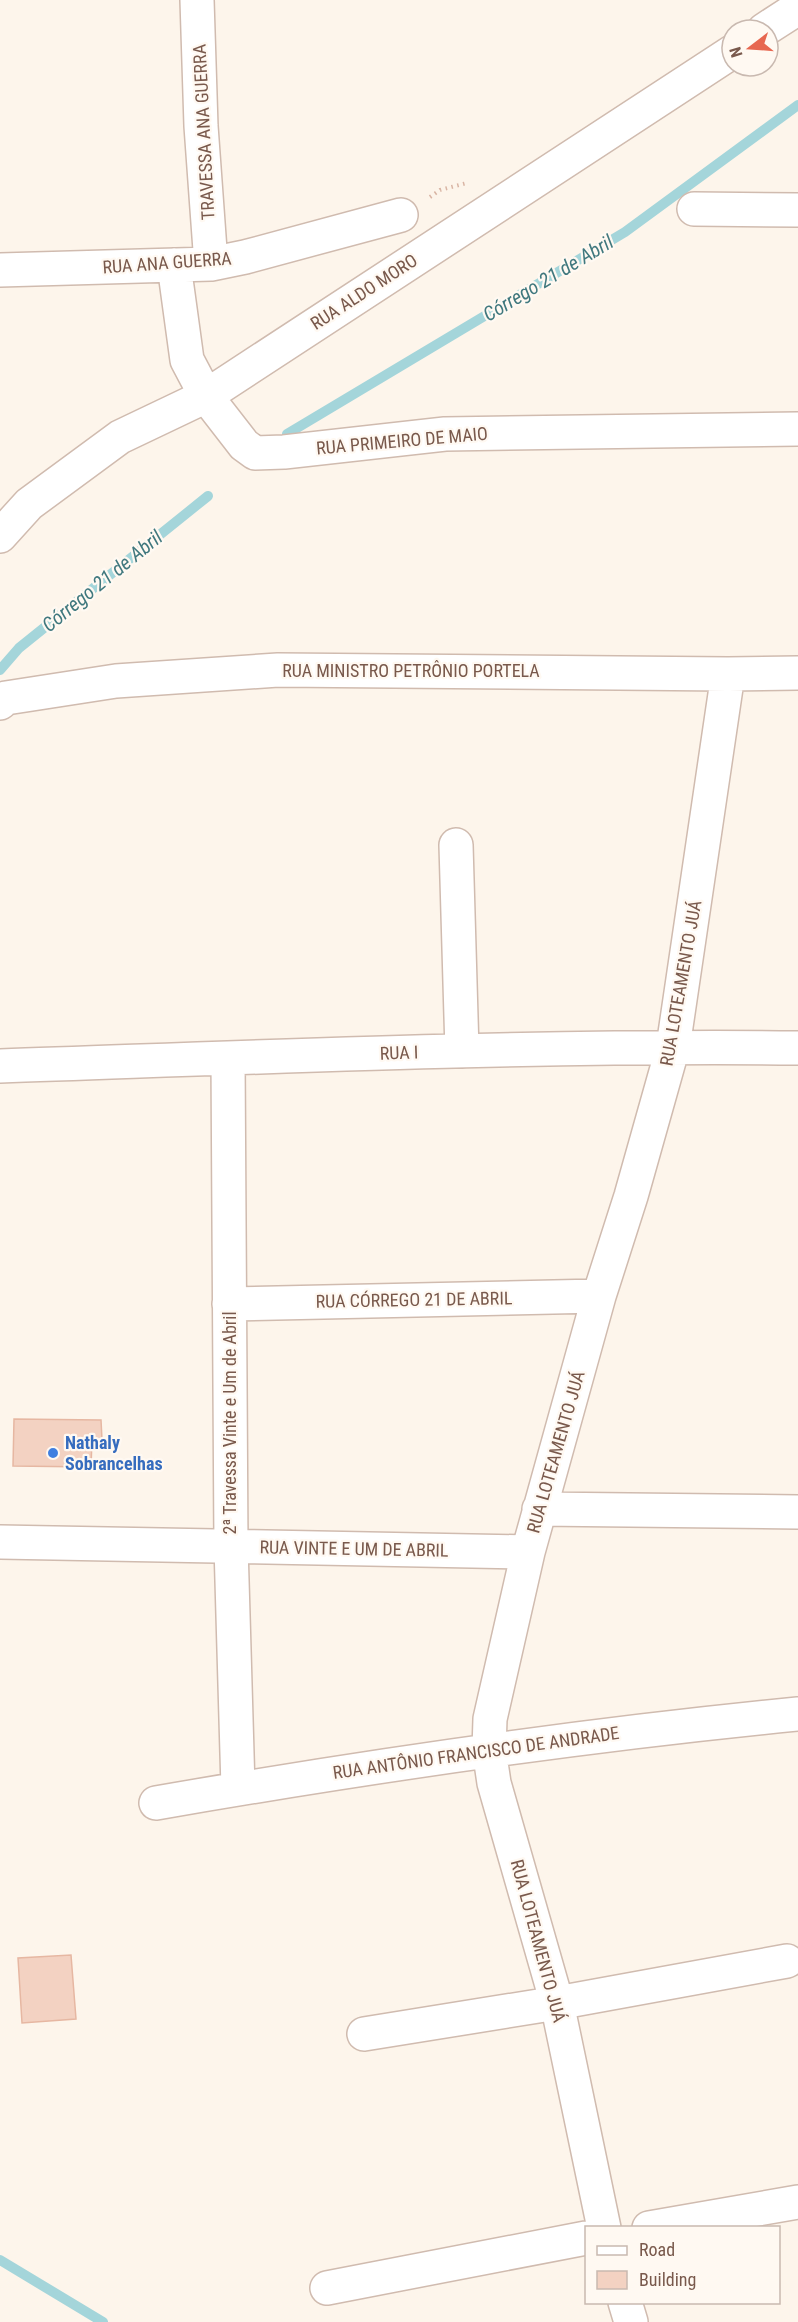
<svg xmlns="http://www.w3.org/2000/svg" width="798" height="2322" viewBox="0 0 798 2322" font-family="'Roboto Condensed',sans-serif">
<style>
.lines{fill:none;stroke-linecap:round;stroke-linejoin:round}
.stream{stroke:#a4d5da;stroke-width:10}
.building{fill:#f3d2c2;stroke:#e6b7a2;stroke-width:1.5}
.minor-casing{stroke:#d0bbaf;stroke-width:36}
.path{stroke:#d9b5a4;stroke-width:4;stroke-dasharray:1.5 4.5;stroke-linecap:butt}
.minor{stroke:#fff;stroke-width:33}
.shop-dot{fill:#3f7fe0;stroke:#fff9f2;stroke-width:2}
.labels{text-anchor:middle;stroke-width:4.5;stroke-linejoin:round;paint-order:stroke}
.street-label{font-size:18px;fill:#79594c;stroke:#fff9f2}
.shop-label{font-size:18px;font-weight:bold;fill:#366cbe;stroke:#fff9f2;text-anchor:start}
.water-label{font-size:20px;font-style:italic;fill:#40787e;stroke:#fff9f2}
</style>
<rect width="100%" height="100%" fill="#fdf5eb"/>
<g class="lines">
<path class="stream" d="M287,434l338,-202 173,-127
M0,670l19,-22 189,-152
M0,2260l103,62"/>
</g>
<path class="building" d="M14,1419l87,1 1,20 -10,-1 -1,28 -78,-1z
M71,1955l5,64 -54,4 -4,-65z"/>
<g class="lines">
<g class="minor-casing">
<path id="minor" d="M197,0l4,126 10,138
M764,30l34,-22
M694,209l104,1
M174,265l13,95 19,36 38,49 11,8 29,-1 161,-18 353,-5
M0,270l211,-6 34,-7 156,-42
M0,536l29,-32 91,-67 86,-41 526,-344
M0,703l6,-5 110,-17 162,-11 450,4 70,-1
M456,845l6,206
M228,1058l3,488 7,242
M0,1066c266,-9 532,-21 798,-18
M229,1304l370,-8
M539,1509l259,3
M0,1542l528,10
M156,1803c213,-37 427,-68 642,-89
M364,2034l193,-31 230,-42
M604,2228l-47,-225 -63,-220 -5,-34 1,-30 38,-167 71,-256 32,-100 42,-149 55,-373
M649,2228l149,-26
M327,2288l259,-50
M625,2302l6,20"/>
</g>
<path class="path" d="M430,197l10,-7 27,-7"/>
<use href="#minor" class="minor"/>
</g>
<circle class="shop-dot" cx="53" cy="1453" r="6"/>
<g class="labels">
<g class="street-label">
<text transform="translate(204 132) rotate(-93)" y="6">TRAVESSA ANA GUERRA</text>
<text transform="translate(167 263) rotate(-4)" y="6">RUA ANA GUERRA</text>
<text transform="translate(364 292) rotate(-33)" y="6">RUA ALDO MORO</text>
<text transform="translate(402 441) rotate(-5)" y="6">RUA PRIMEIRO DE MAIO</text>
<text x="411" y="677">RUA MINISTRO PETRÔNIO PORTELA</text>
<text transform="translate(681 983) rotate(-80)" y="6">RUA LOTEAMENTO JUÁ</text>
<text transform="translate(399 1053) rotate(-2)" y="6">RUA I</text>
<text transform="translate(414 1300) rotate(-1)" y="6">RUA CÓRREGO 21 DE ABRIL</text>
<text transform="translate(230 1423) rotate(-90)" y="6">2ª Travessa Vinte e Um de Abril</text>
<text transform="translate(556 1452) rotate(-74)" y="6">RUA LOTEAMENTO JUÁ</text>
<text transform="translate(354 1549) rotate(1)" y="6">RUA VINTE E UM DE ABRIL</text>
<text transform="translate(476 1753) rotate(-8)" y="6">RUA ANTÔNIO FRANCISCO DE ANDRADE</text>
<text transform="translate(538 1941) rotate(75)" y="6">RUA LOTEAMENTO JUÁ</text>
</g>
<g class="shop-label">
<text x="65" y="1449">Nathaly<tspan x="65" dy="21">Sobrancelhas</tspan></text>
</g>
<g class="water-label">
<text transform="translate(548 278) rotate(-31)" y="7">Córrego 21 de Abril</text>
<text transform="translate(102 581) rotate(-39)" y="7">Córrego 21 de Abril</text>
</g>
</g>
<rect x="585" y="2226" width="195" height="78" fill="#fff9f2" stroke="#c9b9b0" stroke-width="1.5"/>
<rect x="597" y="2246" width="30" height="9" fill="#ffffff" stroke="#c9b9b0" stroke-width="1.5"/>
<text x="639" y="2256" font-size="18" fill="#79594c">Road</text>
<rect x="597" y="2271" width="30" height="18" fill="#f3d2c2" stroke="#c9b9b0" stroke-width="1.5"/>
<text x="639" y="2286" font-size="18" fill="#79594c">Building</text>
<g transform="translate(750 48) rotate(253)"><circle r="28" fill="#fff9f2" stroke="#c9b9b0" stroke-width="1.5"/>
<path d="M0-4.5L10 22L0 15L-10 22Z" fill="#e76750"/>
<text y="-9" font-size="16" font-weight="bold" text-anchor="middle" fill="#79594c">N</text>
</g>
</svg>
